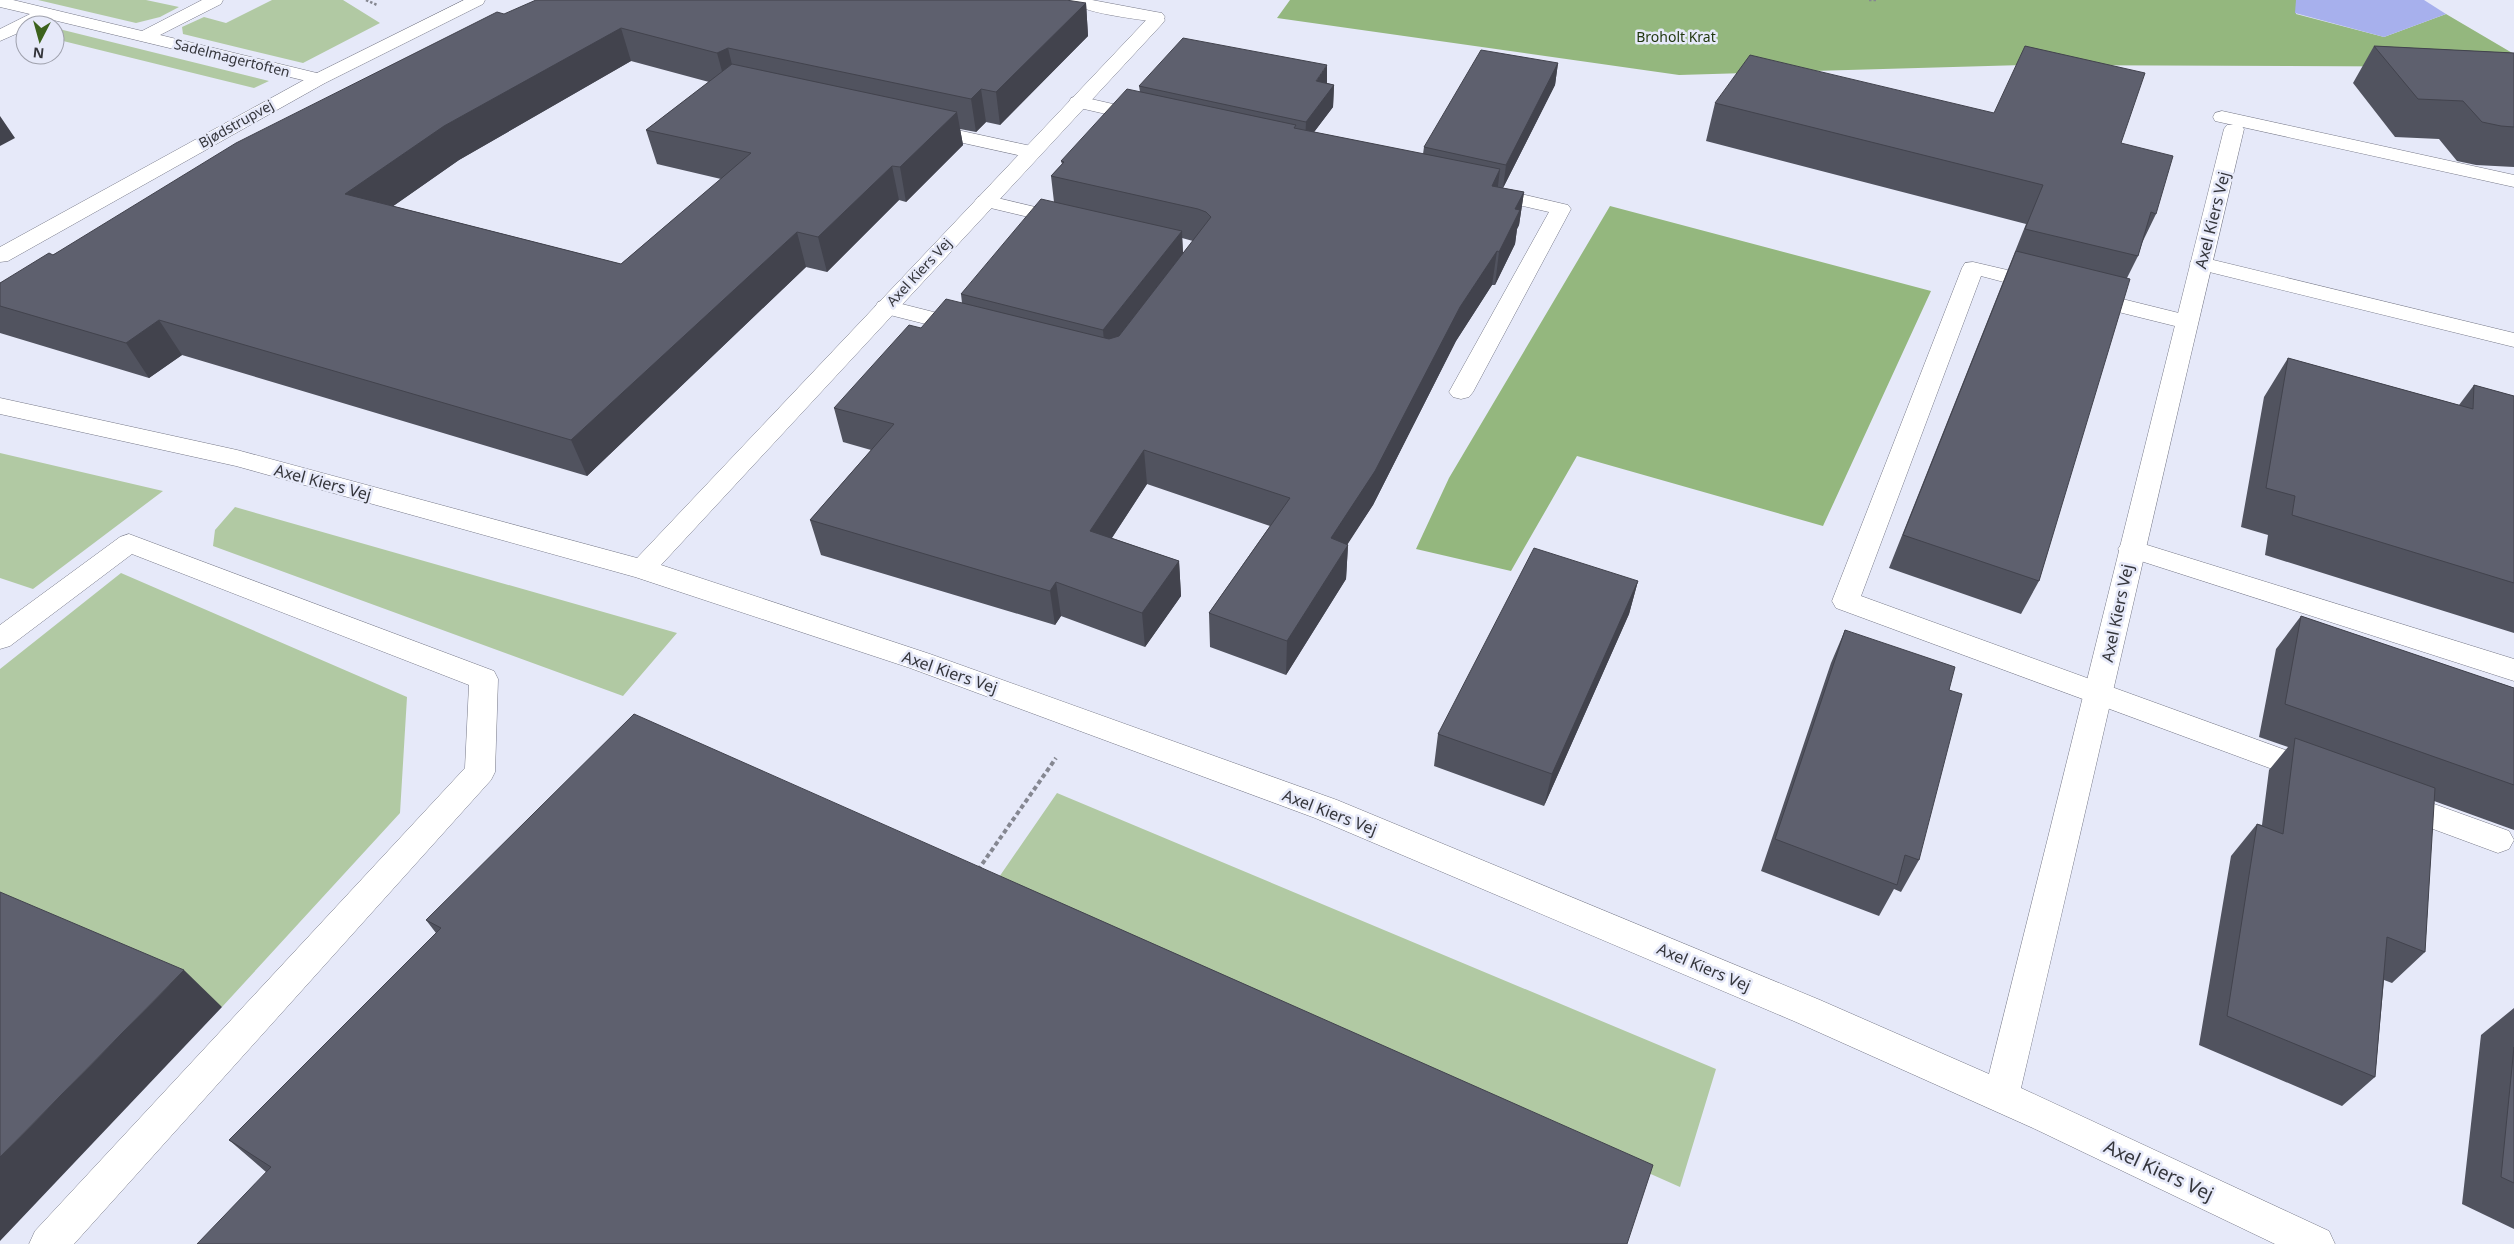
<svg xmlns="http://www.w3.org/2000/svg" width="2514" height="1244" viewBox="0 0 2514 1244" font-family="'Noto Sans',sans-serif">
<style>
.green{fill:#b1c9a3}
.forest{fill:#94b77e}
.water{fill:#a7b0ed}
.lines{fill:none;stroke-linecap:round;stroke-linejoin:round}
.service-casing{stroke:#777988;stroke-width:1}
.minor-casing{stroke:#777988;stroke-width:1}
.tertiary-casing{stroke:#777988;stroke-width:1}
.path-far1{stroke:#858791;stroke-width:2.5;stroke-dasharray:2.5 2;stroke-linecap:butt}
.path{stroke:#858791;stroke-width:4;stroke-dasharray:4.5 3;stroke-linecap:butt}
.service{fill:#fff;fill-rule:evenodd}
.minor{fill:#fff;fill-rule:evenodd}
.tertiary{fill:#fff;fill-rule:evenodd}
.wall{fill:#51535f;fill-rule:evenodd}
.shaded-wall{fill:#42434d}
.building{fill:#5e606e;stroke:#42434d}
.labels{text-anchor:middle;stroke-width:5;stroke-linejoin:round;paint-order:stroke}
.far-park-label{font-size:14px;fill:#1e350c;stroke:#e6e9f9}
.far-street-label{font-size:14px;fill:#34353b;stroke:#e6e9f9}
.street-label{font-size:16px;fill:#34353b;stroke:#e6e9f9}
.near-street-label{font-size:19px;fill:#34353b;stroke:#e6e9f9}
</style>
<rect width="100%" height="100%" fill="#e6e9f9"/>
<path class="green" d="M38,0h108l33,7 -19,10 -24,6z
M272,0h71l37,23 -77,40 -120,-29 -1,-7 22,-10 22,6z
M55,28l214,53 -15,7 -199,-49z
M0,453l163,38 -130,98 -33,-11z
M235,507l442,126 -54,63 -410,-150 2,-16z
M121,573l286,124 -7,116 -178,194 -222,-95v-243z
M1057,793l659,276 -36,118 -685,-304z"/>
<path class="forest" d="M1290,0h1006v14l88,23 62,-23 68,40v13l-491,-2 -344,10 -402,-57z
M1610,206l321,85 -108,235 -246,-70 -66,115 -95,-22 33,-71z"/>
<path class="water" d="M2296,0h128l22,14 -62,23 -89,-24z"/>
<g class="lines">
<g class="service-casing">
<path id="service" d="M1069,0h23l64,12 6,1 3,4 -3,4 -6,1c-18,-3 -78,-9 -87,-22z
M1078,96l74,17 2,4 -2,4 -7,2 -74,-17 -2,-4 2,-4z
M2222,111l292,64v12l-299,-66 -2,-4 2,-4z
M925,123l106,23 7,2 3,4 -3,4 -7,2 -113,-25 -3,-4 3,-4z
M1487,186l81,19 3,4 -98,183 -4,5 -8,2 -8,-2 -4,-5 100,-180 -69,-16 -3,-4 3,-4z
M985,195l88,21 3,4 -3,4 -7,2 -88,-21 -3,-4 3,-4z
M2201,257l313,76v14l-321,-79 -3,-5 3,-5z
M1973,262l77,18 3,5 -3,5 -8,2 -61,-16 -120,320 463,168 4,8 -4,8 -11,4 -11,-4 -466,-172 -4,-7 130,-333 3,-5z
M2086,290l109,27 3,5 -3,5 -8,2 -109,-27 -3,-5 3,-5z
M886,300l87,22 3,5 -3,5 -8,2 -87,-22 -3,-5 3,-5z
M129,534l365,137 4,8 -3,93 -4,8 -417,464h-45l6,-13 430,-463 4,-83 -337,-131 -122,92 -10,3v-24l120,-88z
M2131,540l383,119v22l-392,-126 -4,-6 4,-6z
M2398,791l111,40 5,9 -5,9 -11,4 -111,-41 -4,-9 4,-9z"/>
</g>
<g class="minor-casing">
<path id="minor" d="M0,0h13l129,31 60,-31h21l-2,4 -61,31 165,40 3,4 -3,4 -6,1 -270,-65 -13,6h-11v5l-25,11v-12l30,-15 -30,-7z
M1156,15l6,1 3,4 -3,4 -501,541 269,89 407,146 483,200 169,74c79,-315 156,-630 235,-945l3,-4h14l3,4c-76,319 -148,639 -223,959l308,143 6,13h-60l-240,-115 -239,-107 -481,-204 -405,-150 -275,-91 -399,-111 -236,-52v-16l237,52 400,108 513,-542z"/>
</g>
<g class="tertiary-casing">
<path id="tertiary" d="M464,0h21l-2,4 -158,79 -317,178 -8,1v-15l313,-172z"/>
</g>
<path class="path-far1" d="M366,0l11,5
M1869,0h7"/>
<path class="path" d="M978,870l78,-112"/>
<use href="#service" class="service"/>
<use href="#minor" class="minor"/>
<use href="#tertiary" class="tertiary"/>
</g>
<path class="wall" d="M1086,3l2,33 -88,89 -14,-3 -10,10 -16,-3 3,16 -57,57 -7,-2 -72,72 -21,-5 -219,209 -405,-121 -33,23 -149,-45v-50l504,-269zM631,61l78,21 -63,48 11,34 64,15 -100,85 -228,-58 66,-46z
M2374,46l140,7v114l-38,-2 -19,-4 -18,-22 -44,-2 -42,-54z
M1558,63l-3,22 -52,103 21,4 -5,33 -2,4 -2,15 -20,41h-3l-36,56 -83,164 -26,39 1,1 -2,34 -60,96 -76,-28 -1,-34 61,-87 -123,-42 -35,54 67,23 2,35 -36,51 -84,-31 -6,9 -234,-70 -11,-35 61,-70 -28,-8 -9,-34 87,-80 41,-25 -1,-9 93,-92 -3,-26 11,-12 -1,-3 79,-69 -1,-6 188,-3 7,2 -1,22 -19,25 109,22 1,-7zM1182,238l11,3 -10,12z
M1715,103l406,40 35,71 -14,29 -4,13 -11,22 -88,303 -18,33 -132,-46 137,-344 -320,-83z
M2288,358l171,47 15,-20 40,11v237l-249,-78 3,-20 -27,-8 23,-130z
M1638,581l-9,33 -85,192 -110,-40 4,-32z
M2301,616l213,72v142l-80,-29 -9,151 -33,31 -8,-3 -9,97 -33,29 -143,-61 32,-189 26,-32 5,1 7,-55 19,-23 -29,-10 17,-88z
M1845,630l104,60 -30,170 -18,32 -7,-3 -15,27 -118,-45 70,-208z
M426,920l1201,324 -1361,-72 -37,-32 207,-207z
M2514,1008v221l-52,-25 19,-169z"/>
<path class="shaded-wall" d="M1086,3l2,33 -88,89 -4,-33z
M621,28l10,33 -172,99 -97,68 -17,-34 99,-68z
M728,48l8,33 -10,5 -9,-33z
M1558,63l-3,22 -52,103 3,-23z
M1327,65v22l-11,-6z
M1334,85l-1,22 -28,37 1,-22z
M981,89l5,33 -10,10 -5,-33z
M957,112l6,33 -57,57 -6,-35z
M0,116l15,22 -15,8z
M892,166l7,34 -72,72 -9,-35z
M1500,169l-4,33 -4,-16z
M1524,192l-5,33 -2,4 -2,15 -20,41 4,-33 16,-43z
M1182,231l1,23 -78,100 -2,-24z
M797,232l9,35 -219,209 -16,-36z
M1497,251l-5,34 -36,56 -83,164 -44,68 2,-35 129,-231z
M159,320l23,35 -33,23 -23,-35z
M1144,450l3,34 -53,81 -4,-34z
M1348,545l-2,34 -60,96 1,-34z
M1179,561l2,35 -36,51 -3,-34z
M1638,581l-9,33 -85,192 8,-32z
M1056,582l5,34 -6,9 -5,-34z
M184,970l38,37 -222,234v-84z"/>
<path class="building" d="M536,0h530l20,3 -90,89 -15,-3 -10,10 -243,-51 -11,5 -96,-25 -177,98 -99,68 276,70 130,-111 -105,-23 86,-66 225,48 -57,55 -8,-1 -74,71 -21,-5 -226,208 -412,-120 -33,23 -126,-37v-23l49,-30 4,2 183,-112 261,-131 7,2z
M1183,38l144,27 -11,16 18,4 -28,37 -167,-36z
M2025,46l120,27 -24,70 52,13 -17,58 -5,-2 -13,44 -113,-27 18,-44 -328,-82 35,-48 244,58z
M2374,46l140,7v74l-13,-1 -19,-4 -19,-21 -45,-2z
M1481,50l77,13 -52,102 -82,-18z
M1127,89l169,36 -2,3 206,41 -8,17 32,6 -9,17 5,1 -21,42 -2,-1 -37,56 -85,164 -44,67 17,7 -61,96 -78,-28 81,-115 -146,-48 -54,81 89,30 -37,52 -86,-31 -6,9 -240,-71 84,-96 -60,-16 75,-83 12,3 25,-29 163,40 10,-3 92,-119 -5,-5 -8,-3 -147,-33 13,-14 -3,-1z
M1041,199l141,32 -79,99 -142,-36z
M2016,251l114,28 -91,302 -136,-46z
M2288,358l185,51 1,-24 40,11v187l-222,-68 3,-19 -29,-8z
M1534,548l104,33 -86,193 -114,-40z
M2301,616l213,72v97l-229,-81z
M1845,630l110,37 -6,23 13,4 -43,166 -14,-5 -8,30 -122,-46z
M634,714l1019,451 -26,79h-1430l74,-77 -42,-27 212,-212 -15,-8z
M2295,738l140,50 -10,164 -38,-15 -12,140 -148,-61 30,-192 26,10z
M0,892l184,78 -184,187z
M2514,1047v136l-13,-6z"/>
<g class="labels">
<g class="far-park-label">
<text x="1676" y="42">Broholt Krat</text>
</g>
<g class="far-street-label">
<text transform="translate(232 58) rotate(14)" y="5">Sadelmagertoften</text>
<text transform="translate(236 124) rotate(-29)" y="5">Bjødstrupvej</text>
<text transform="translate(919 272) rotate(-47)" y="5">Axel Kiers Vej</text>
</g>
<g class="street-label">
<text transform="translate(2212 220) rotate(-76)" y="6">Axel Kiers Vej</text>
<text transform="translate(323 482) rotate(15)" y="6">Axel Kiers Vej</text>
<text transform="translate(2117 613) rotate(-78)" y="6">Axel Kiers Vej</text>
<text transform="translate(950 672) rotate(19)" y="6">Axel Kiers Vej</text>
<text transform="translate(1330 812) rotate(21)" y="6">Axel Kiers Vej</text>
<text transform="translate(1704 967) rotate(23)" y="6">Axel Kiers Vej</text>
</g>
<g class="near-street-label">
<text transform="translate(2159 1170) rotate(25)" y="7">Axel Kiers Vej</text>
</g>
</g>
<g transform="translate(40 40) rotate(186)"><circle r="24" fill="#e6e9f9" stroke="#9fa1ad"/>
<path d="M0-4L9 19L0 12L-9 19Z" fill="#3c621c"/>
<text y="-8" font-size="14" font-weight="bold" text-anchor="middle" fill="#34353b">N</text>
</g>
</svg>
